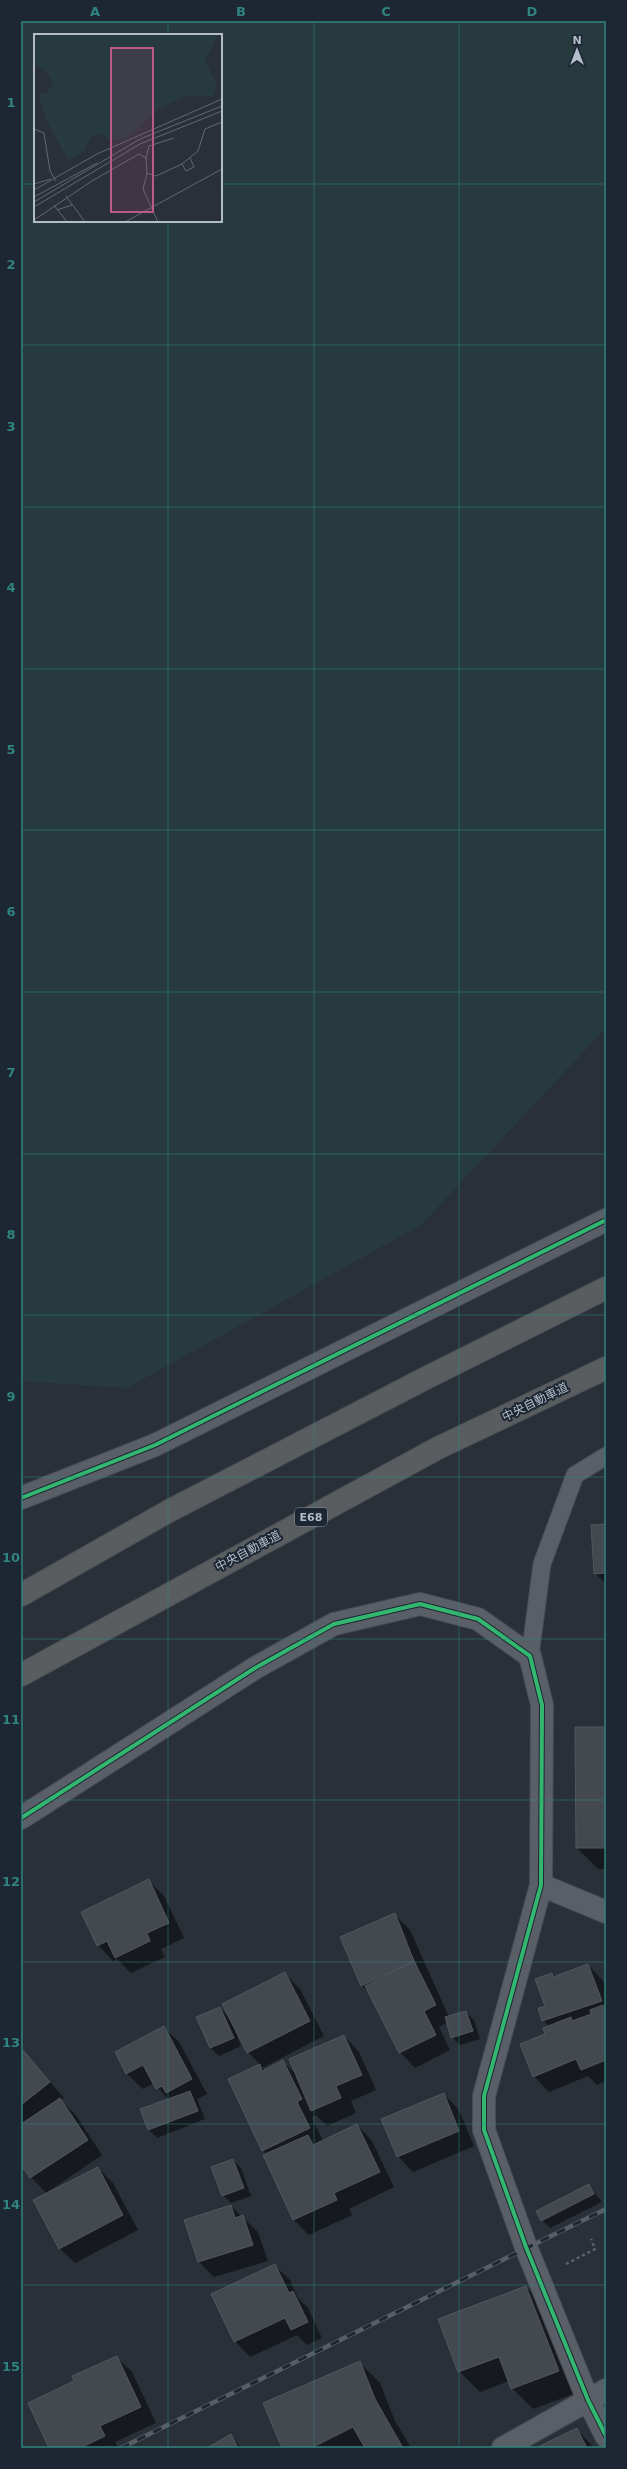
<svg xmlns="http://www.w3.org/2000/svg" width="627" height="2469" viewBox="0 0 627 2469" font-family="'DejaVu Sans','Noto Sans JP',sans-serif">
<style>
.green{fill:#273a3e;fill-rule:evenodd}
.shadow{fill:#0007}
.building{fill:#444950;stroke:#52575f}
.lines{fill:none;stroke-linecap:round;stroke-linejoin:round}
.lane-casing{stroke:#484c53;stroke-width:19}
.street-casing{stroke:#484c53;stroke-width:24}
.highway-casing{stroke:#474c53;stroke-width:24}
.path{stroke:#5d636a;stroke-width:2.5;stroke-dasharray:3 3;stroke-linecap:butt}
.lane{stroke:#5a5e66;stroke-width:17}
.street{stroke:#5a5e66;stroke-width:22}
.highway{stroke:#5a5d60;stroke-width:22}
.rail-casing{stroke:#595d64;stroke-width:4.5}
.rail{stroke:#1d2633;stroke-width:3;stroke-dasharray:9;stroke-linecap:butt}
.cycleway-casing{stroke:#1d2633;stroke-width:6}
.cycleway{stroke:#33b770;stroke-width:4}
.grid{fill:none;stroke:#308480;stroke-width:1;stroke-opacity:0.55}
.labels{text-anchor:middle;stroke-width:4;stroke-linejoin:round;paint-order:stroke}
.shield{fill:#1d2633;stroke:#878f9c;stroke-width:1}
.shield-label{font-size:11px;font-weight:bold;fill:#b4bcc9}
.street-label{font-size:12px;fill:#b4bcc9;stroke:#1d2633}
.inset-road{fill:none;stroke:#616872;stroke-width:1}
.view{fill:#bc5a87;fill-opacity:0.15;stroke:#bc5a87;stroke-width:2}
.inset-edge{fill:none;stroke:#b4bcc9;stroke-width:2}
.neatline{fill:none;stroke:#308480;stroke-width:1.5}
.grid-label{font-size:13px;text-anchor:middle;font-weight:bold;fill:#308480}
</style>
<rect width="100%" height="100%" fill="#2a3038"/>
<path class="green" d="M21,21h585v1007l-185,197 -294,163 -106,-7zM35,35h186v186h-186z"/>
<path class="shadow" d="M606,1525v59l-11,-11z
M606,1728v141h-8l-21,-21z
M148,1880l16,16 20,42 -23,11 4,8 -34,16 -14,-14 -4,2 -15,-16z
M394,1914l16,16 39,87 17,-5 8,8 6,19 -20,6 -8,-8 -4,-15 -9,5 11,23 -35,18 -15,-16 -30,-59 -9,-8z
M588,1965l15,16 3,7v93l-9,4 -9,-9 -39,16 -15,-16 16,-49 -7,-7 8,-46 3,3z
M285,1974l15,15 24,47 -62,32 3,2 18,-8 14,13 47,-39 15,16 17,38 -25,11 5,12 -29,13 -11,-11 -4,3 11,23 34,-16 15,16 22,46 -45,22 3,6 -43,20 -15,-15 -29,-64 2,-1 -4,-5 -34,-70 31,-15 -12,-13 -15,-28 8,22 -22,10 -8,-8 -14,-30 23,-10 10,10z
M163,2027l16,15 28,52 -10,5 8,20 -48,19 -8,-8 -7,-21 27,-9 -15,-17 -11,6 -16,-15 -11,-21z
M22,2050l42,48 -3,2 14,14 27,41 -56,38 -15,-16 -10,-14z
M444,2094l15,16 15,36 -61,26 -15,-16z
M233,2160l8,8 10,28 -20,7 -8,-8z
M98,2168l15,15 25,47 -63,33 -16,-15z
M589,2186l13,16 -52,26 -8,-8z
M231,2206l27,26 10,29 -54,16 -15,-15 -14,-42z
M274,2265l16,15 8,18 10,10 14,30 -15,7 -10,-10 -47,22 -15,-16z
M526,2287l21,21 32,84 -46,17 -21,-21 -3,-7 -29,11 -21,-21z
M116,2357l16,15 24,51 -41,19 3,6h-68l26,-66z
M359,2362l21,21 15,38 16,27h-127z
M577,2429l17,19h-55z
M231,2436l10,12h-32z"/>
<path class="building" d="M606,1524v49l-12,1 -3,-49z
M575,1727h31v121h-30z
M149,1879l20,44 -22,10 3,8 -35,17 -8,-17 -10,5 -16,-34z
M395,1913l19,48 -53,25 -21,-49z
M414,1961l22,44 -12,6 12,24 -37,18 -34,-67z
M588,1964l14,37 -60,20 -4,-13 7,-2 -10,-27 17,-6 1,4z
M285,1972l25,49 -63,32 -25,-49z
M603,2005l3,7v48l-25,10 -5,-11 -43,18 -13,-33 25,-10 -2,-6 28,-11 1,4 19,-7 -1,-4z
M220,2007l14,31 -24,10 -14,-31z
M466,2011l7,20 -22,7 -6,-21z
M164,2026l28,53 -26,14 -4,-7 -6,3 -13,-24 -17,9 -11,-22z
M344,2035l18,40 -26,11 5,12 -30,13 -22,-52z
M22,2049l28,33 -29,23v-55z
M283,2060l19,39 -5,3 13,26 -48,23 -34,-72 32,-15 2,7z
M190,2091l8,20 -50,19 -8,-21z
M444,2093l15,38 -62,26 -16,-38z
M60,2098l28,42 -58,38 -9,-13v-41z
M357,2124l23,48 -46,21 3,7 -44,20 -30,-65 45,-20 5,10z
M233,2159l11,29 -22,8 -11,-29z
M98,2167l25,48 -64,34 -26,-49z
M589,2184l5,10 -53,27 -5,-10z
M231,2205l4,13 8,-3 10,30 -55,17 -14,-42z
M275,2264l14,29 4,-2 15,31 -17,8 -6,-12 -51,24 -23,-48z
M526,2286l33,85 -48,18 -12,-32 -41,15 -20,-53z
M117,2356l24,51 -41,19 5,10 -25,12h-31l-21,-45 46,-22 -2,-5z
M360,2361l15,38 28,49h-38l-12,-21 -42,21h-29l-19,-45z
M577,2428l10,20h-51z
M231,2434l7,14h-31z"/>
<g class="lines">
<g class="lane-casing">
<path id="lane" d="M530,1656l12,-92 33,-89 31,-19"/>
</g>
<g class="street-casing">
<path id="street" d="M21,1498l134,-53 451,-225
M21,1818l234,-150 79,-44 86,-20 58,15 52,37 12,49 -1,180 -57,211v34l42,117 62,153 18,36
M541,1885l65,27
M503,2448l103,-58"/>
</g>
<g class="highway-casing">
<path id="highway" d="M21,1595l148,-84 257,-133 180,-90
M21,1675l417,-227 168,-80"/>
</g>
<path class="path" d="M566,2264l29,-15 -4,-10"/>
<use href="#lane" class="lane"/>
<use href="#street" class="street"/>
<use href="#highway" class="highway"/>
<g class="rail-casing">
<path id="rail" d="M121,2448l485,-239"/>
</g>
<use href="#rail" class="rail"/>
<g class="cycleway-casing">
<path id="cycleway" d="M21,1498l134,-53 451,-225
M21,1818l234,-150 79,-44 86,-20 58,15 52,37 12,49 -1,180 -57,211v34l42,117 62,153 18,36"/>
</g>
<use href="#cycleway" class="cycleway"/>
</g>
<path class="grid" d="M168,21v14M314,21v2427M459,21v2427M21,184h14M221,184h385M168,221v2227M21,345h585M21,507h585M21,669h585M21,830h585M21,992h585M21,1154h585M21,1315h585M21,1477h585M21,1639h585M21,1800h585M21,1962h585M21,2124h585M21,2285h585"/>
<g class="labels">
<rect class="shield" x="295" y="1508" width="32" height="18" rx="3"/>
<g class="shield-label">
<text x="311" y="1521">E68</text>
</g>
<g class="street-label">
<text transform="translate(535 1402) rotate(-26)" y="4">中央自動車道</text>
<text transform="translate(248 1551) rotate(-28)" y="4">中央自動車道</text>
</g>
</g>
<g transform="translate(34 34)">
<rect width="188" height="188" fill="#2a3038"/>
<path d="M0,0h185l-14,25 12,27 -4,11 -28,-1 -28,14 -18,19 -19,11 -12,-1 -8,-6 -9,4 -8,15 -15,8 -23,-42 -6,-23 9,-3 5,-10 -6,-9 -13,-9z" fill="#273a3e"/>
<path class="inset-road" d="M0,95l10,4 6,38 6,10M112,124l3,-12 25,-8M148,130l4,7 8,-4 -4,-9M113,139l9,3 26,-12 16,-13 7,-22 17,-7M0,150l17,-5M0,156l63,-36 125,-55M32,162l19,26M0,163l63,-34M0,168l106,-63 82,-33M20,171l13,17M0,173l106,-63 82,-33M23,176l15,-5M0,186l58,-39 47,-27 7,4 1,15 -4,16 15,33M91,188l97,-53"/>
<path class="view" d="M77,14h42v164h-42z"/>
<rect width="188" height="188" class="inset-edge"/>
</g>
<rect width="627" height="2469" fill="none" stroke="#1d2633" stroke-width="44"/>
<g transform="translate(577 50)" stroke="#1d2633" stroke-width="3" paint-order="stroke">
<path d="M0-3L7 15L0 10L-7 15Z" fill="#b4bcc9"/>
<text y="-6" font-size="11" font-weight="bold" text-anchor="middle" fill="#b4bcc9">N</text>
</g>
<rect x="22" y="22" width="583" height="2425" class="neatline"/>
<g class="grid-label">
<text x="95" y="16">A</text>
<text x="241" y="16">B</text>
<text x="386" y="16">C</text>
<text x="532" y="16">D</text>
<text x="11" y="107">1</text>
<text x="11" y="269">2</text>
<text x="11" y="431">3</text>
<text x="11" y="592">4</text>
<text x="11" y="754">5</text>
<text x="11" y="916">6</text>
<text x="11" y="1077">7</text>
<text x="11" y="1239">8</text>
<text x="11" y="1401">9</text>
<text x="11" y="1562">10</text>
<text x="11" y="1724">11</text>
<text x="11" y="1886">12</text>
<text x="11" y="2047">13</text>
<text x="11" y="2209">14</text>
<text x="11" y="2371">15</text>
</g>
</svg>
